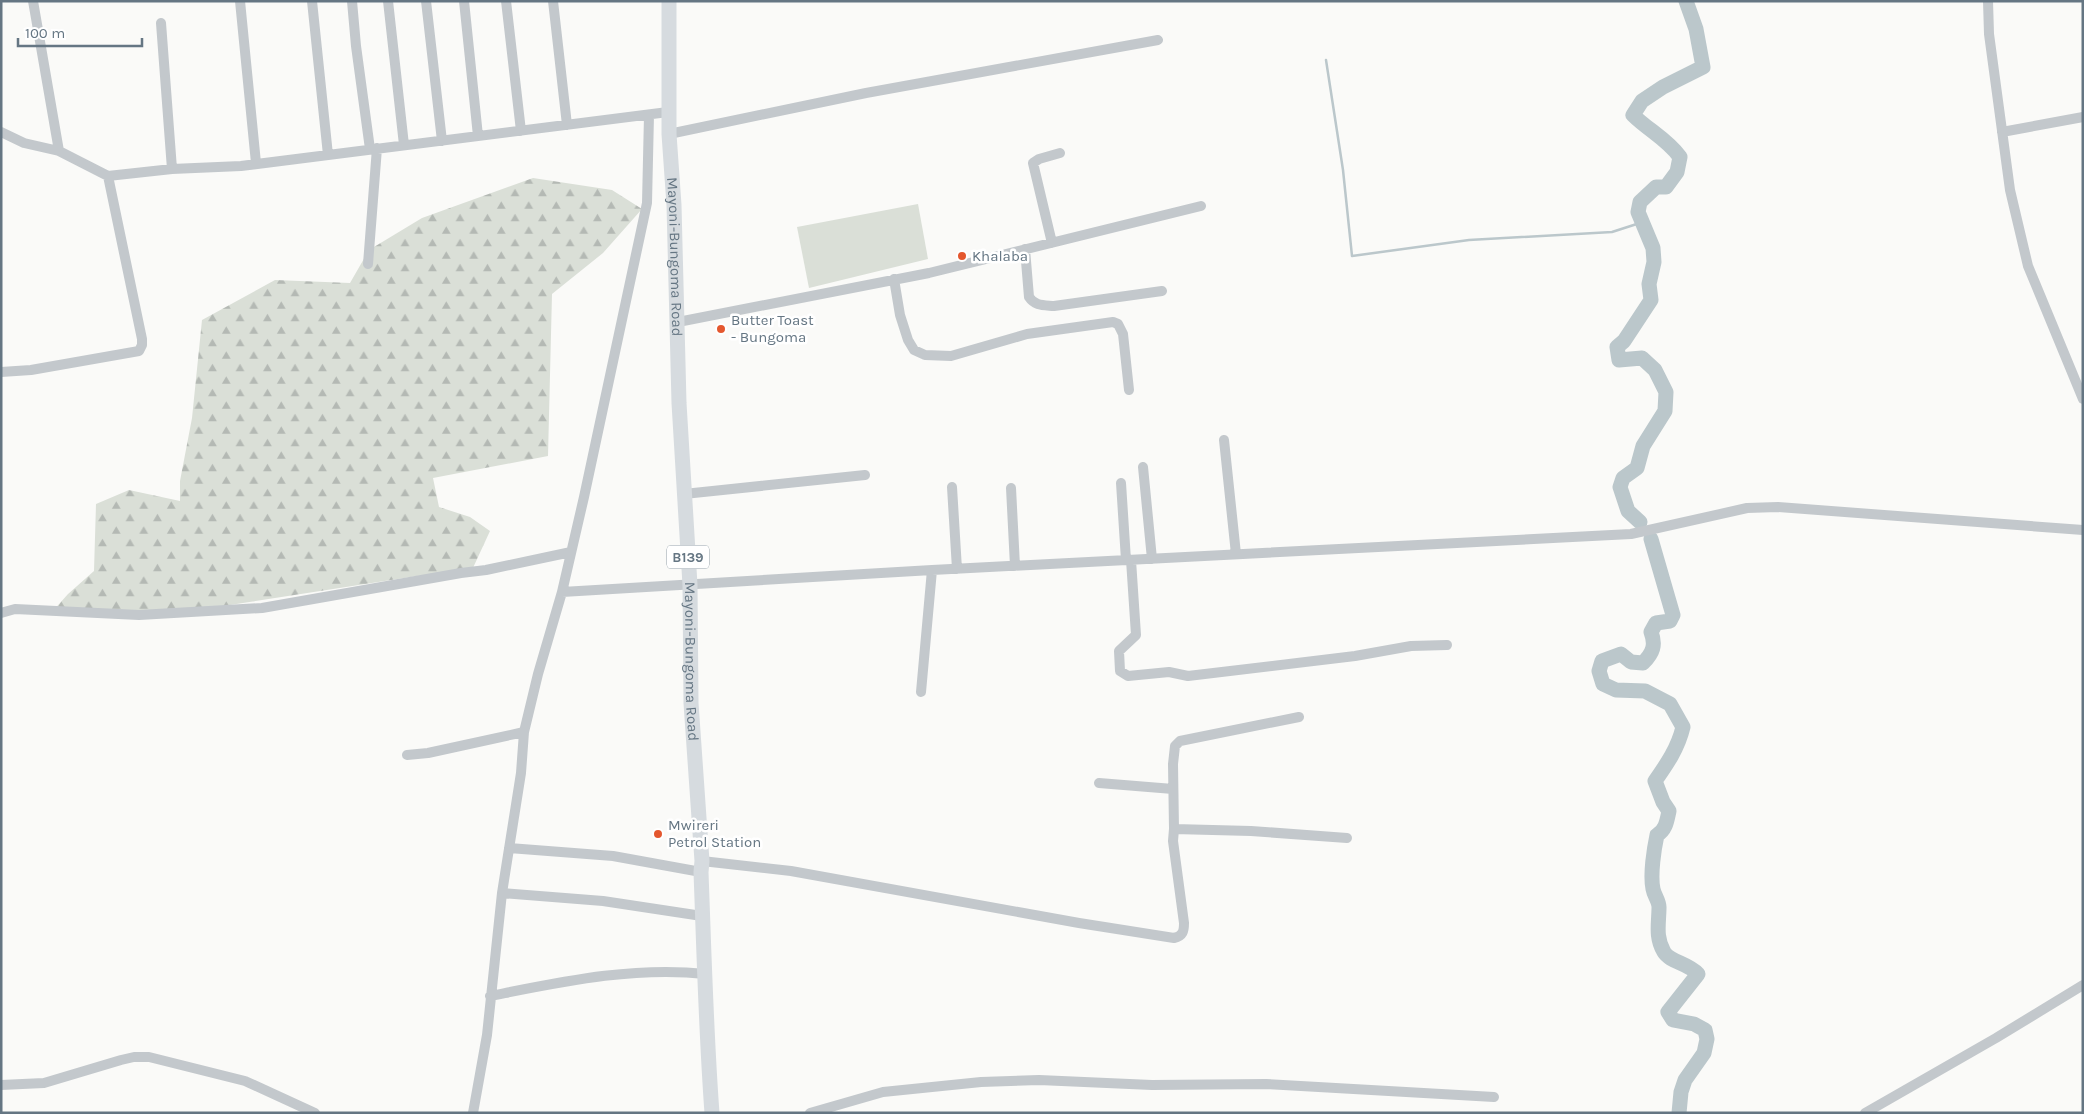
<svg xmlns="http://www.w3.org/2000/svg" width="2084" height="1114" viewBox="0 0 2084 1114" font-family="Karla,sans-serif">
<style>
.green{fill:#dadfd7}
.forest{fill:url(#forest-firs)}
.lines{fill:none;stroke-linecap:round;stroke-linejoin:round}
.stream{stroke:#bbc7cb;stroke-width:2.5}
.river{stroke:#bbc7cb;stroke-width:15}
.street{stroke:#c3c8cc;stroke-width:10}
.primary{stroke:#d6dbdf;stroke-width:15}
.poi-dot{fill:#e4572e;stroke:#fff;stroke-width:2}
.labels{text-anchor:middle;stroke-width:5;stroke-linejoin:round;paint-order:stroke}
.shield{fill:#fff;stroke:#939fa8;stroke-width:1}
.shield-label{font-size:14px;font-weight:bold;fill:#657683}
.poi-label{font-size:15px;fill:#657683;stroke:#fff;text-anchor:start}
.street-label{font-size:15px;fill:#657683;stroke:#fff}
</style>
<defs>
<pattern id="forest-firs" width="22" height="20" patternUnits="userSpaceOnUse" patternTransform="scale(1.25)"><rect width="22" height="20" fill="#dadfd7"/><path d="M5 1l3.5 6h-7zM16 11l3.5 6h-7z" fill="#b4b9b4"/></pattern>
</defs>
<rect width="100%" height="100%" fill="#fafaf8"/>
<path class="green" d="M918,204l10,55 -119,29 -12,-61z"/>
<path class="forest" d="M533,178l79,12 30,19 -39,44 -51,41 -4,162 -115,22 6,29 31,10 20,14 -18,39 -55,6 -226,35 -139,1 16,-18 26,-23 2,-67 33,-14 51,11v-20l12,-63 10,-98 73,-40 75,3 19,-33 53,-32z"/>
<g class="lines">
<path class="stream" d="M1326,60l17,110 9,86 117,-16 143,-8 31,-10"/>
<path class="river" d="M1640,522l-12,-11 -8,-24 3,-9 14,-10 6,-22 22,-35 1,-19 -11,-22 -13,-12 -23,2 -2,-13 7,-6 27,-41 -2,-16 5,-22 -1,-14 -15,-36 2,-10 16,-15h10l11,-15 3,-15c-13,-18 -32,-27 -47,-42l9,-14 21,-14 40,-20 -7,-38 -10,-28
M1651,539l22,76 -3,6 -14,2 -5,9c5,13 2,21 -8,31l-12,-1 -10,-8 -19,7 -3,10 4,13 13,6 29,1 25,13 13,23c-5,21 -16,37 -28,54l8,21 6,9c-2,9 -3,19 -12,24 -3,14 -7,40 -4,54 1,6 6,12 6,18 0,16 -4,30 5,45 6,10 24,11 34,22l-30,38 5,8 21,4 11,6 2,9 -3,14 -19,27 -4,12 -2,21"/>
<path class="street" d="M33,1l26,150
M240,1l16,162
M312,1l16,154
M352,1l4,45 14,103
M388,1l16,144
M426,1l16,140
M464,1l14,135
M506,1l15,130
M553,1l14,124
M1988,1l1,33 21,156 18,76 55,133
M161,23l11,146
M1,132l23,11 35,8 49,25 64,-7 69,-3 427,-54
M2002,132l81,-15
M669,134l197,-41 292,-53
M1052,243l-19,-80 6,-4 21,-6
M1025,249l4,48c6,9 14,8 25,9l108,-15
M368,264l9,-116
M894,279l6,36 8,25 6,10 11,5 26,1 76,-22 86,-12 5,2 5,10 6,56
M678,322l251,-49 272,-67
M1,372l30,-2 108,-19 3,-6v-6l-34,-163
M1224,440l12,114
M1143,467l9,92
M1121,483l5,77
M952,487l5,82
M1011,488l4,78
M684,494l181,-19
M1131,560l5,75 -17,16 1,20 8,5 41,-4 19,4 167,-20 56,-10 36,-1
M562,592l370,-22 699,-36 116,-26 31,-1 305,23
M1,613l14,-4 124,6 123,-7 199,-35 25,-3 85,-18
M921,692l11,-122
M407,755l21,-2 96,-21
M1099,783l74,6
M1174,829l-1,-65 2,-18 5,-5 119,-24
M509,848l104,8 88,16
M702,861l89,10 288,52 95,15c9,-2 10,-7 10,-15l-11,-82 1,-12 77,2 96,7
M502,893l101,8 99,15
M490,996c71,-14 143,-30 216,-22
M1,1085l43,-2 77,-23 13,-3h15l96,24 70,32
M473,1113l14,-78 15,-142 19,-120 3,-41 14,-58 24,-82 22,-95 63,-294 2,-88
M810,1113l73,-21 98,-10 58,-2 113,5 114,-1 228,13
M1865,1113l131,-75 87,-53"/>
<path class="primary" id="s1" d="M669,1v133l5,71 5,198 11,182 1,118 11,158 -1,11c3,80 5,161 11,241"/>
</g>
<g class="poi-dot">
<circle cx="962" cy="256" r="5"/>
<circle cx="721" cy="329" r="5"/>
<circle cx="658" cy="834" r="5"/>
</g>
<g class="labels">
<rect class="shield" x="667" y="545.5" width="42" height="23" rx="4"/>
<g class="shield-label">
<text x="688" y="562">B139</text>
</g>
<g class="poi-label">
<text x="972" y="261">Khalaba</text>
<text x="731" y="325">Butter Toast<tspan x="731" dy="17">- Bungoma</tspan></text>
<text x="668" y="830">Mwireri<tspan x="668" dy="17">Petrol Station</tspan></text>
</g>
<g class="street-label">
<text dy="5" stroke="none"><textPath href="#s1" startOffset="256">Mayoni-Bungoma Road</textPath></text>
<text dy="5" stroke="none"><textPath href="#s1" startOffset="661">Mayoni-Bungoma Road</textPath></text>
</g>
</g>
<rect width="2084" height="1114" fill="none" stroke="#657683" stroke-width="5"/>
<path d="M18 38v8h124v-8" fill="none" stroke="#657683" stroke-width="2.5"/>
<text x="25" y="38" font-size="15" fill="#657683" stroke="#ffffff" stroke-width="4" paint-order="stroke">100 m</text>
</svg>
